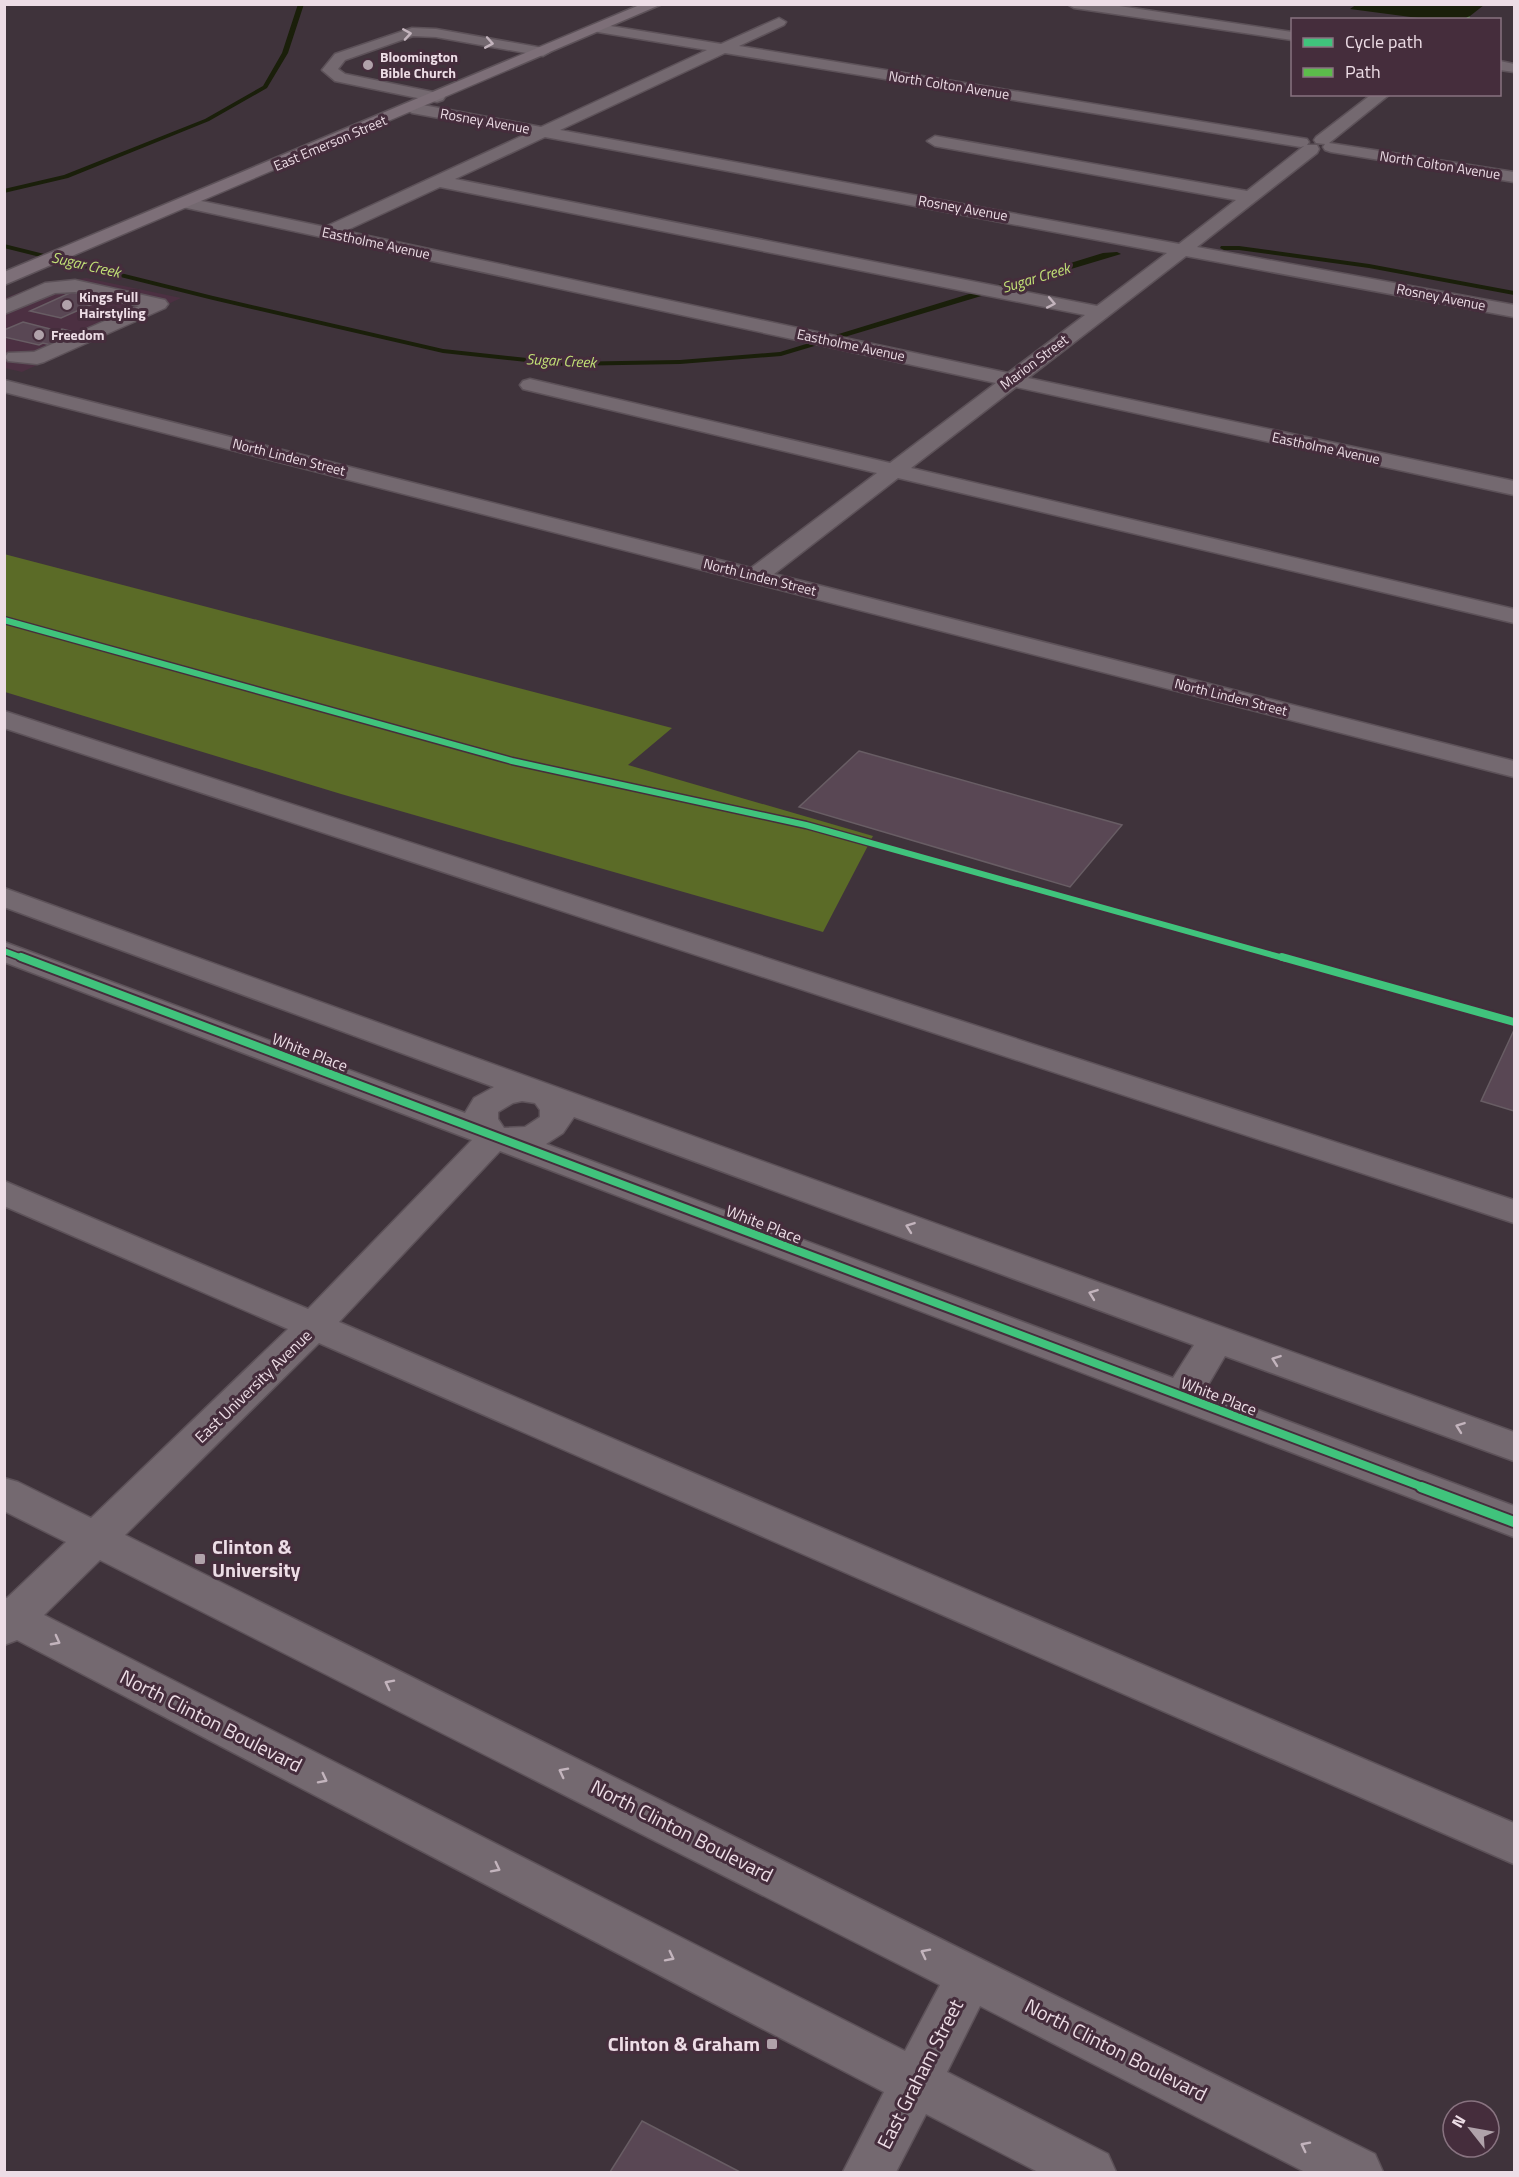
<svg xmlns="http://www.w3.org/2000/svg" width="1519" height="2177" viewBox="0 0 1519 2177" font-family="'Titillium Web',sans-serif">
<style>
.built{fill:#4c3042}
.forest{fill:#5b6b27}
.water{fill:#1a1f0a}
.lines{fill:none;stroke-linecap:round;stroke-linejoin:round}
.stream{fill:#1a1f0a;fill-rule:evenodd}
.building{fill:#594754;stroke:#685d64;stroke-width:1.5}
.minor-casing{stroke:#5d5259;stroke-width:3}
.major-casing{stroke:#5d5259;stroke-width:3}
.minor{fill:#746970;fill-rule:evenodd}
.major{fill:#7d6f78;fill-rule:evenodd}
.quiet{stroke:#5cbc4b;stroke-width:3;stroke-dasharray:6 3;stroke-linecap:butt}
.cycleway-far2-casing{stroke:#452d3c;stroke-width:9}
.cycleway-far1-casing{stroke:#452d3c;stroke-width:12}
.cycleway-casing{stroke:#452d3c;stroke-width:14}
.cycleway-far2{stroke:#40c37c;stroke-width:6}
.cycleway-far1{stroke:#40c37c;stroke-width:8}
.cycleway{stroke:#40c37c;stroke-width:10}
.oneway{stroke:#c3b4bd}
.poi-dot{fill:#b0a2aa;stroke:#452d3c;stroke-width:2}
.labels{text-anchor:middle;stroke-width:6;stroke-linejoin:round;paint-order:stroke}
.far-poi-label{font-size:14px;font-weight:bold;fill:#eddde6;stroke:#452d3c;text-anchor:start}
.far-street-label{font-size:14px;fill:#eddde6;stroke:#452d3c}
.far-water-label{font-size:15px;font-style:italic;fill:#c2e176;stroke:#452d3c}
.street-label{font-size:16px;fill:#eddde6;stroke:#452d3c}
.near-poi-label{font-size:20px;font-weight:bold;fill:#eddde6;stroke:#452d3c;text-anchor:start}
.near-street-label{font-size:20px;fill:#eddde6;stroke:#452d3c}
</style>
<rect width="100%" height="100%" fill="#3f333b"/>
<path class="built" d="M86,278l95,20 -159,74 -17,-4v-70l34,-13z"/>
<path class="forest" d="M4,554l668,174 -44,37 245,71 -50,96 -482,-138 -336,-102z"/>
<path class="water" d="M1357,4h127v1l-19,15 -39,-1 -76,-10z"/>
<g class="lines">
<path class="stream" d="M298,4h6l-16,49 -21,35 -58,33 -141,57 -64,15v-4l60,-14 141,-56 58,-33 19,-33z
M4,244l209,52 230,53 121,13 116,-2 100,-8 323,-99 14,-1 4,2 -340,102 -101,8 -116,2 -121,-13 -230,-53 -209,-52z
M1221,246h18l130,18 145,27v4l-145,-27 -130,-18h-15l-4,-2z"/>
</g>
<path class="building" d="M72,292l32,7 -43,19 -31,-7z
M23,322l35,9 4,-2 16,4 -27,12 -8,-2 -4,2 -35,-8v-7z
M859,751l263,74 -52,62 -271,-80z
M1514,1030v81l-33,-10z
M642,2121l98,51h-130z"/>
<g class="lines">
<g class="minor-casing">
<path id="minor" d="M1067,4h39l186,28v8l-218,-32z
M779,18l7,4 -2,3 -45,21 568,93 2,3 -2,3h10l2,4 -2,4 -120,94 317,58v12l-328,-61 -158,122 486,103v14l-498,-108 -105,81 603,141v14l-616,-145 -124,96 740,187v16l-1510,-385v-12l747,188 126,-95 -354,-84 -3,-4 3,-4 7,-2 360,84 106,-80 -809,-175 -6,-1 -3,-4 3,-4 6,-1 138,29 201,-93 -114,-21 -8,-5 2,-3 6,-2 129,24 166,-77 -109,-18 -7,-4 2,-3 5,-1 123,20zM725,53l576,94 3,-1 -57,45 -312,-55 -8,5 8,5 301,54 -57,44 -619,-114zM545,137l622,116 -70,53 -642,-127zM440,187l645,128 -77,58 -663,-142z
M412,28l24,1 107,19 7,4 -7,4 -107,-19 -23,-1 -68,24 -7,9 7,5 98,20 2,3 -2,3 -6,2 -102,-21 -13,-11 13,-16z
M1500,61l14,3v8l-14,-2z
M1372,94h18l-61,49 185,29v10l-183,-30 -6,-2 -2,-3 2,-3 -9,-1 -2,-3 2,-3z
M75,280l90,20 3,4 -3,4 -121,54 -7,2 -29,-3 -3,-4 3,-4 26,-1 105,-46 -64,-14 -20,1 -51,21v-13l41,-18z
M4,711l1510,489v23l-1510,-495z
M4,888l1510,544v29l-289,-105 -20,34 309,116v31l-1014,-386 -161,171 1175,501v41l-1195,-521 -194,192 1250,619 8,18h-78l-325,-166 -33,66 161,82 8,18h-78l-112,-58 -30,58h-53l41,-80 -867,-452 -13,5v-47h3l59,-56 -62,-31v-33l14,4 73,36 197,-189 -284,-123v-25l304,128 164,-169 -468,-178v-20l461,171 9,-15 20,-11 -490,-180zM522,1101l13,2 5,7v7l-15,10 -21,1 -6,-9v-7l15,-9zM574,1117l620,228 -21,33 -627,-234 17,-11zM100,1560l840,425 -35,66 -861,-436z"/>
</g>
<g class="major-casing">
<path id="major" d="M642,4h20l-658,281v-13z"/>
</g>
<use href="#minor" class="minor"/>
<use href="#major" class="major"/>
<path class="quiet" d="M1468,17l1,3"/>
<g class="cycleway-far2-casing">
<path id="cycleway-far2" d="M4,620l508,141 294,64 481,134
M4,951l21,8"/>
</g>
<g class="cycleway-far1-casing">
<path id="cycleway-far1" d="M21,957l1404,531
M1282,957l232,65"/>
</g>
<g class="cycleway-casing">
<path id="cycleway" d="M1421,1487l93,35"/>
</g>
<use href="#cycleway-far2" class="cycleway-far2"/>
<use href="#cycleway-far1" class="cycleway-far1"/>
<use href="#cycleway" class="cycleway"/>
</g>
<defs><path id="oneway-chevron" d="M-2-3.5L2.5 0L-2 3.5" fill="none" stroke-width="1.6" stroke-linecap="round" stroke-linejoin="round" transform="scale(1.5)"/></defs>
<g class="oneway">
<use href="#oneway-chevron" transform="translate(407 34) rotate(-9)"/>
<use href="#oneway-chevron" transform="translate(489 43) rotate(10)"/>
<use href="#oneway-chevron" transform="translate(1051 303) rotate(11)"/>
<use href="#oneway-chevron" transform="translate(910 1227) rotate(-160)"/>
<use href="#oneway-chevron" transform="translate(1093 1294) rotate(-160)"/>
<use href="#oneway-chevron" transform="translate(1276 1360) rotate(-160)"/>
<use href="#oneway-chevron" transform="translate(1460 1427) rotate(-160)"/>
<use href="#oneway-chevron" transform="translate(56 1641) rotate(28)"/>
<use href="#oneway-chevron" transform="translate(389 1684) rotate(-153)"/>
<use href="#oneway-chevron" transform="translate(563 1772) rotate(-153)"/>
<use href="#oneway-chevron" transform="translate(323 1779) rotate(27)"/>
<use href="#oneway-chevron" transform="translate(496 1868) rotate(27)"/>
<use href="#oneway-chevron" transform="translate(925 1953) rotate(-153)"/>
<use href="#oneway-chevron" transform="translate(670 1957) rotate(27)"/>
<use href="#oneway-chevron" transform="translate(1305 2146) rotate(-153)"/>
</g>
<g class="poi-dot">
<circle cx="368" cy="65" r="6"/>
<circle cx="67" cy="305" r="6"/>
<circle cx="39" cy="335" r="6"/>
<rect x="194" y="1553" width="12" height="12" rx="3"/>
<rect x="766" y="2038" width="12" height="12" rx="3"/>
</g>
<g class="labels">
<g class="far-poi-label">
<text x="380" y="62">Bloomington<tspan x="380" dy="16">Bible Church</tspan></text>
<text x="79" y="302">Kings Full<tspan x="79" dy="16">Hairstyling</tspan></text>
<text x="51" y="340">Freedom</text>
</g>
<g class="far-street-label">
<text transform="translate(949 85) rotate(9)" y="5">North Colton Avenue</text>
<text transform="translate(485 121) rotate(10)" y="5">Rosney Avenue</text>
<text transform="translate(330 143) rotate(-23)" y="5">East Emerson Street</text>
<text transform="translate(1440 165) rotate(9)" y="5">North Colton Avenue</text>
<text transform="translate(963 208) rotate(10)" y="5">Rosney Avenue</text>
<text transform="translate(376 243) rotate(12)" y="5">Eastholme Avenue</text>
<text transform="translate(1441 297) rotate(11)" y="5">Rosney Avenue</text>
<text transform="translate(851 345) rotate(12)" y="5">Eastholme Avenue</text>
<text transform="translate(1034 362) rotate(-37)" y="5">Marion Street</text>
<text transform="translate(1326 448) rotate(12)" y="5">Eastholme Avenue</text>
<text transform="translate(289 457) rotate(14)" y="5">North Linden Street</text>
<text transform="translate(760 577) rotate(14)" y="5">North Linden Street</text>
<text transform="translate(1231 697) rotate(14)" y="5">North Linden Street</text>
</g>
<g class="far-water-label">
<text transform="translate(86 265) rotate(13)" y="5">Sugar Creek</text>
<text transform="translate(1036 278) rotate(-17)" y="5">Sugar Creek</text>
<text transform="translate(561 361) rotate(3)" y="5">Sugar Creek</text>
</g>
<g class="street-label">
<text transform="translate(310 1052) rotate(21)" y="6">White Place</text>
<text transform="translate(764 1224) rotate(21)" y="6">White Place</text>
<text transform="translate(253 1386) rotate(-44)" y="6">East University Avenue</text>
<text transform="translate(1219 1396) rotate(21)" y="6">White Place</text>
</g>
<g class="near-poi-label">
<text x="212" y="1554">Clinton &amp;<tspan x="212" dy="23">University</tspan></text>
<text x="760" y="2051" text-anchor="end">Clinton &amp; Graham</text>
</g>
<g class="near-street-label">
<text transform="translate(211 1721) rotate(27)" y="7">North Clinton Boulevard</text>
<text transform="translate(682 1831) rotate(27)" y="7">North Clinton Boulevard</text>
<text transform="translate(1116 2050) rotate(27)" y="7">North Clinton Boulevard</text>
<text transform="translate(920 2074) rotate(-63)" y="7">East Graham Street</text>
</g>
</g>
<rect width="1519" height="2177" fill="none" stroke="#eddde6" stroke-width="12"/>
<rect x="1291" y="18" width="210" height="78" fill="#452d3c" stroke="#887380" stroke-width="1.5"/>
<rect x="1303" y="38" width="30" height="9" fill="#40c37c" stroke="#887380" stroke-width="1.5"/>
<text x="1345" y="48" font-size="18" fill="#eddde6">Cycle path</text>
<rect x="1303" y="68" width="30" height="9" fill="#5cbc4b" stroke="#887380" stroke-width="1.5"/>
<text x="1345" y="78" font-size="18" fill="#eddde6">Path</text>
<g transform="translate(1471 2129) rotate(301)"><circle r="28" fill="#452d3c" stroke="#887380" stroke-width="1.5"/>
<path d="M0-4.5L10 22L0 15L-10 22Z" fill="#b0a2aa"/>
<text y="-9" font-size="16" font-weight="bold" text-anchor="middle" fill="#eddde6">N</text>
</g>
</svg>
